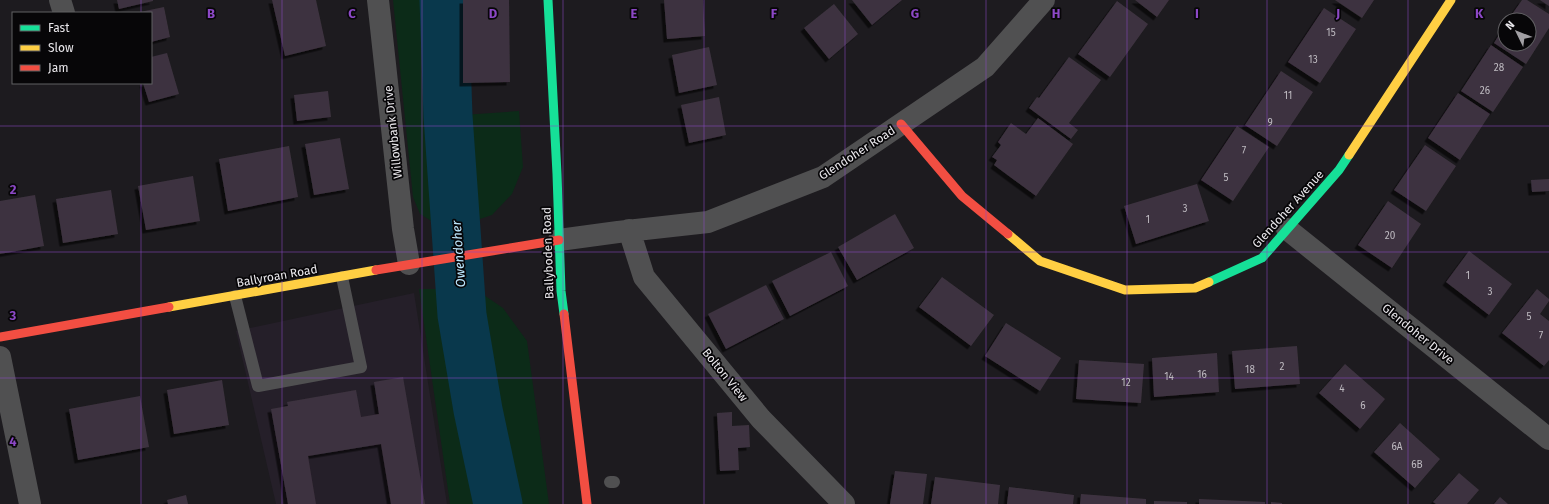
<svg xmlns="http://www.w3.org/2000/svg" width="1549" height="504" viewBox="0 0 1549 504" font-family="'Fira Sans',sans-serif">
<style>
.built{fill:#251f29}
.green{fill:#0c2b18}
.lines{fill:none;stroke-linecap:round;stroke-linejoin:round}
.river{stroke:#09384c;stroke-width:49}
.building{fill:#3d333f;filter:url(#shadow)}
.lane{stroke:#505051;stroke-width:12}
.street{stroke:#505051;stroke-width:22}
.fast{stroke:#16e098;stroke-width:9}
.slow{stroke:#ffcf43;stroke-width:9}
.jam{stroke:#f24e42;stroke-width:9}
.grid{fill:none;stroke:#8c48c6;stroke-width:1;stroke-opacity:0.55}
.labels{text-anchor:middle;stroke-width:3.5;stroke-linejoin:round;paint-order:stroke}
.number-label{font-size:10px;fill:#bebac0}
.street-label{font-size:12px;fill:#e9e7eb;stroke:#070608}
.water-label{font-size:13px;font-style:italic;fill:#bce6fd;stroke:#070608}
.grid-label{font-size:13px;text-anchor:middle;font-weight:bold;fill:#8c48c6;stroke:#070608;stroke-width:3.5;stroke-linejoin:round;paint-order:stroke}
</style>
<defs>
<filter id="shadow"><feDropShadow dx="-3.5" dy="3.5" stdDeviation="0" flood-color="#0009"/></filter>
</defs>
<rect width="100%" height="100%" fill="#1d1b1f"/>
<path class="built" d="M414,293l33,211h-171l-40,-173z"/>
<path class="green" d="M393,0h51l4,116 71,-5 4,56 -11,27 -20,21 -18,6 -23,3 -18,-2 -13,-8 -7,-17z
M419,289h56l28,19 24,33 22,163h-99z"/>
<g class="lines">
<path class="river" d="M444,0l4,116 14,199 16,95 20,94"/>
</g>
<path class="building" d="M117,0h36v1l-34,8z
M272,0h44l10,46 -41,10z
M463,0h46l1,82 -47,1z
M664,0h39l2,36 -38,3z
M852,0h50l-30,25z
M1135,0h34l-12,17z
M1335,0h39l-12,18z
M1522,0h5l22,14v14l-23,36 -32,-21 11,-18v19h24v-24h-21z
M1540,0h9v6z
M1117,1l31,23 -38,53 -32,-23z
M834,4l24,30 -29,25 -25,-31z
M164,7l6,30 -19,5v-29l-11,-1z
M1324,8l32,21 -36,54 -32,-21z
M1491,45l32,22 -30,45 -32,-21z
M709,47l8,38 -38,8 -7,-38z
M167,53l12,41 -30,8 -6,-19h8v-26z
M1069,57l32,23 -32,43 9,7 -7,9 -42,-31 8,-11 2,1z
M1281,71l32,21 -36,54 -32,-21z
M328,91l3,26 -34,4 -3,-26z
M1458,93l32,21 -30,46 -32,-22z
M719,97l7,38 -37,8 -8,-38z
M1038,118l35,26 -37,52 -42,-31 3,-5 -5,-3 9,-12 -3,-3 13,-19 15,11z
M1237,126l32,21 -36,54 -32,-21z
M340,138l9,51 -35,6 -9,-51z
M1425,145l31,21 -30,45 -32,-21z
M289,146l9,51 -70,14 -9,-52z
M193,176l7,45 -54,9 -8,-44z
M1549,179v12l-17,1 -1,-12z
M1197,184l12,37 -73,23 -12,-38z
M111,190l7,44 -55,9 -7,-44z
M35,195l9,51 -44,8v-53z
M1388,201l33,23 -29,44 -34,-23z
M895,214l19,34 -57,32 -19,-33z
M1469,251l43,33 -23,31 -43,-33z
M831,252l17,34 -58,30 -18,-35z
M942,277l52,38 -23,31 -52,-39z
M766,285l18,34 -58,30 -18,-35z
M1537,289l12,10v2l-9,13 9,7v39l-5,6 -42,-33z
M1006,323l55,35 -21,33 -55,-35z
M1297,346l3,38 -65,5 -3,-38z
M1217,353l2,39 -65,5 -2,-39z
M1079,360l65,4 -3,39 -65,-4z
M1345,364l40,35 -25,30 -41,-36z
M403,377l22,127h-34l-10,-60 -73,12 8,48h-28l-17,-95 17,-3 -1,-4 69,-12 5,27 18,-3 -5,-32z
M222,380l7,45 -55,9 -7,-44z
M140,396l9,51 -71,13 -9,-51z
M732,412v14l17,-1 1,22 -12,1 1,22 -19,1 -3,-58z
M1400,423l40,36 -25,29 -41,-36z
M895,471l32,3 -4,30h-33z
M1459,473l20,17 -12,14h-31l-3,-2z
M935,477l65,8 -2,19h-67z
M1009,487l65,8 -1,9h-66z
M1081,494l65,5v5h-66z
M186,495l2,9h-20l-1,-4z
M1500,497l8,7h-14z
M1199,499l66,3v2h-66z
M1154,501l33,1v2h-33z
M1271,502l11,1v1h-11z"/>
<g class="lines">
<path class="lane" d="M235,296l23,90 103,-19 -19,-90
M610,482h4"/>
<path class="street" d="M60,0l4,13
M378,0l25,229 6,35
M1287,229l262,210
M629,230l15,47 117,142 83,85
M559,240l59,-8 90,-10 115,-45 162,-110 59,-67
M0,357l30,147"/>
<path class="fast" d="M548,0l9,174 4,117 3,23
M1209,282l53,-24 77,-88 10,-15"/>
<path class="slow" d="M1349,155l102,-155
M1008,234l32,27 85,29 70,-2 14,-6
M169,307l207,-37"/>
<path class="jam" d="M901,124l61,72 46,38
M376,270l183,-30
M564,314l23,190
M0,337l169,-30"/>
</g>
<path class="grid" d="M141,0v13M282,0v504M422,0v504M563,0v504M704,0v504M845,0v504M986,0v504M1127,0v504M1267,0v504M1408,0v504M141,83v421M0,126h1549M0,252h1549M0,378h1549"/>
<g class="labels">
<g class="number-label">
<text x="1331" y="36">15</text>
<text x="1313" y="63">13</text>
<text x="1499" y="71">28</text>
<text x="1485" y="94">26</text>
<text x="1288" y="99">11</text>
<text x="1270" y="126">9</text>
<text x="1244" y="154">7</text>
<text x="1226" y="181">5</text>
<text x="1185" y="212">3</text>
<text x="1148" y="223">1</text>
<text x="1390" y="239">20</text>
<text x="1468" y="279">1</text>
<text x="1490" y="295">3</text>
<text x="1529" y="320">5</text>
<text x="1541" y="339">7</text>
<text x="1282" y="370">2</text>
<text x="1250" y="373">18</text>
<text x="1202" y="378">16</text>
<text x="1169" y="380">14</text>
<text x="1126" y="386">12</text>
<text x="1342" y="392">4</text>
<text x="1363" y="409">6</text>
<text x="1397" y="450">6A</text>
<text x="1417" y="468">6B</text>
</g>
<g class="street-label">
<text transform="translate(393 132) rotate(-96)" y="4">Willowbank Drive</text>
<text transform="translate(857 153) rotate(-33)" y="4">Glendoher Road</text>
<text transform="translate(1288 209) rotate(-48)" y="4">Glendoher Avenue</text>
<text transform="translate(548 253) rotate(-92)" y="4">Ballyboden Road</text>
<text transform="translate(277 276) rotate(-10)" y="4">Ballyroan Road</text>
<text transform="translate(1418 334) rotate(39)" y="4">Glendoher Drive</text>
<text transform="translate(725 375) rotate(51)" y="4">Bolton View</text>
</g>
<g class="water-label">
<text transform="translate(458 254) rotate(-94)" y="5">Owendoher</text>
</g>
</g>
<g class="grid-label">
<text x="211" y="18">B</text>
<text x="352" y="18">C</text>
<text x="493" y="18">D</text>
<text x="634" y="18">E</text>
<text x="774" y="18">F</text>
<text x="915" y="18">G</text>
<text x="1056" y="18">H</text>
<text x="1197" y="18">I</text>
<text x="1338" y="18">J</text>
<text x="1479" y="18">K</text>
<text x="13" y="194">2</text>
<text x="13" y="320">3</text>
<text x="13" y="446">4</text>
</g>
<rect x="12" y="12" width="140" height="72" fill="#070608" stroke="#616063"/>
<rect x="20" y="25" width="20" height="6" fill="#16e098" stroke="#616063"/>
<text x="48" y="32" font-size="12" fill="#e9e7eb">Fast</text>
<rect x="20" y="45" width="20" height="6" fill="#ffcf43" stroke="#616063"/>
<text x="48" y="52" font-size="12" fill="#e9e7eb">Slow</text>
<rect x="20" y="65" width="20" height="6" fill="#f24e42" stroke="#616063"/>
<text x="48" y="72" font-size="12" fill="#e9e7eb">Jam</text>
<g transform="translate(1517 32) rotate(313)"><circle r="19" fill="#070608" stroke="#616063"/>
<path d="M0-3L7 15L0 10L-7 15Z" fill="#a2a0a4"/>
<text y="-6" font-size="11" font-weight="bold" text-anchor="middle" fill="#e9e7eb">N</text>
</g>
</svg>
